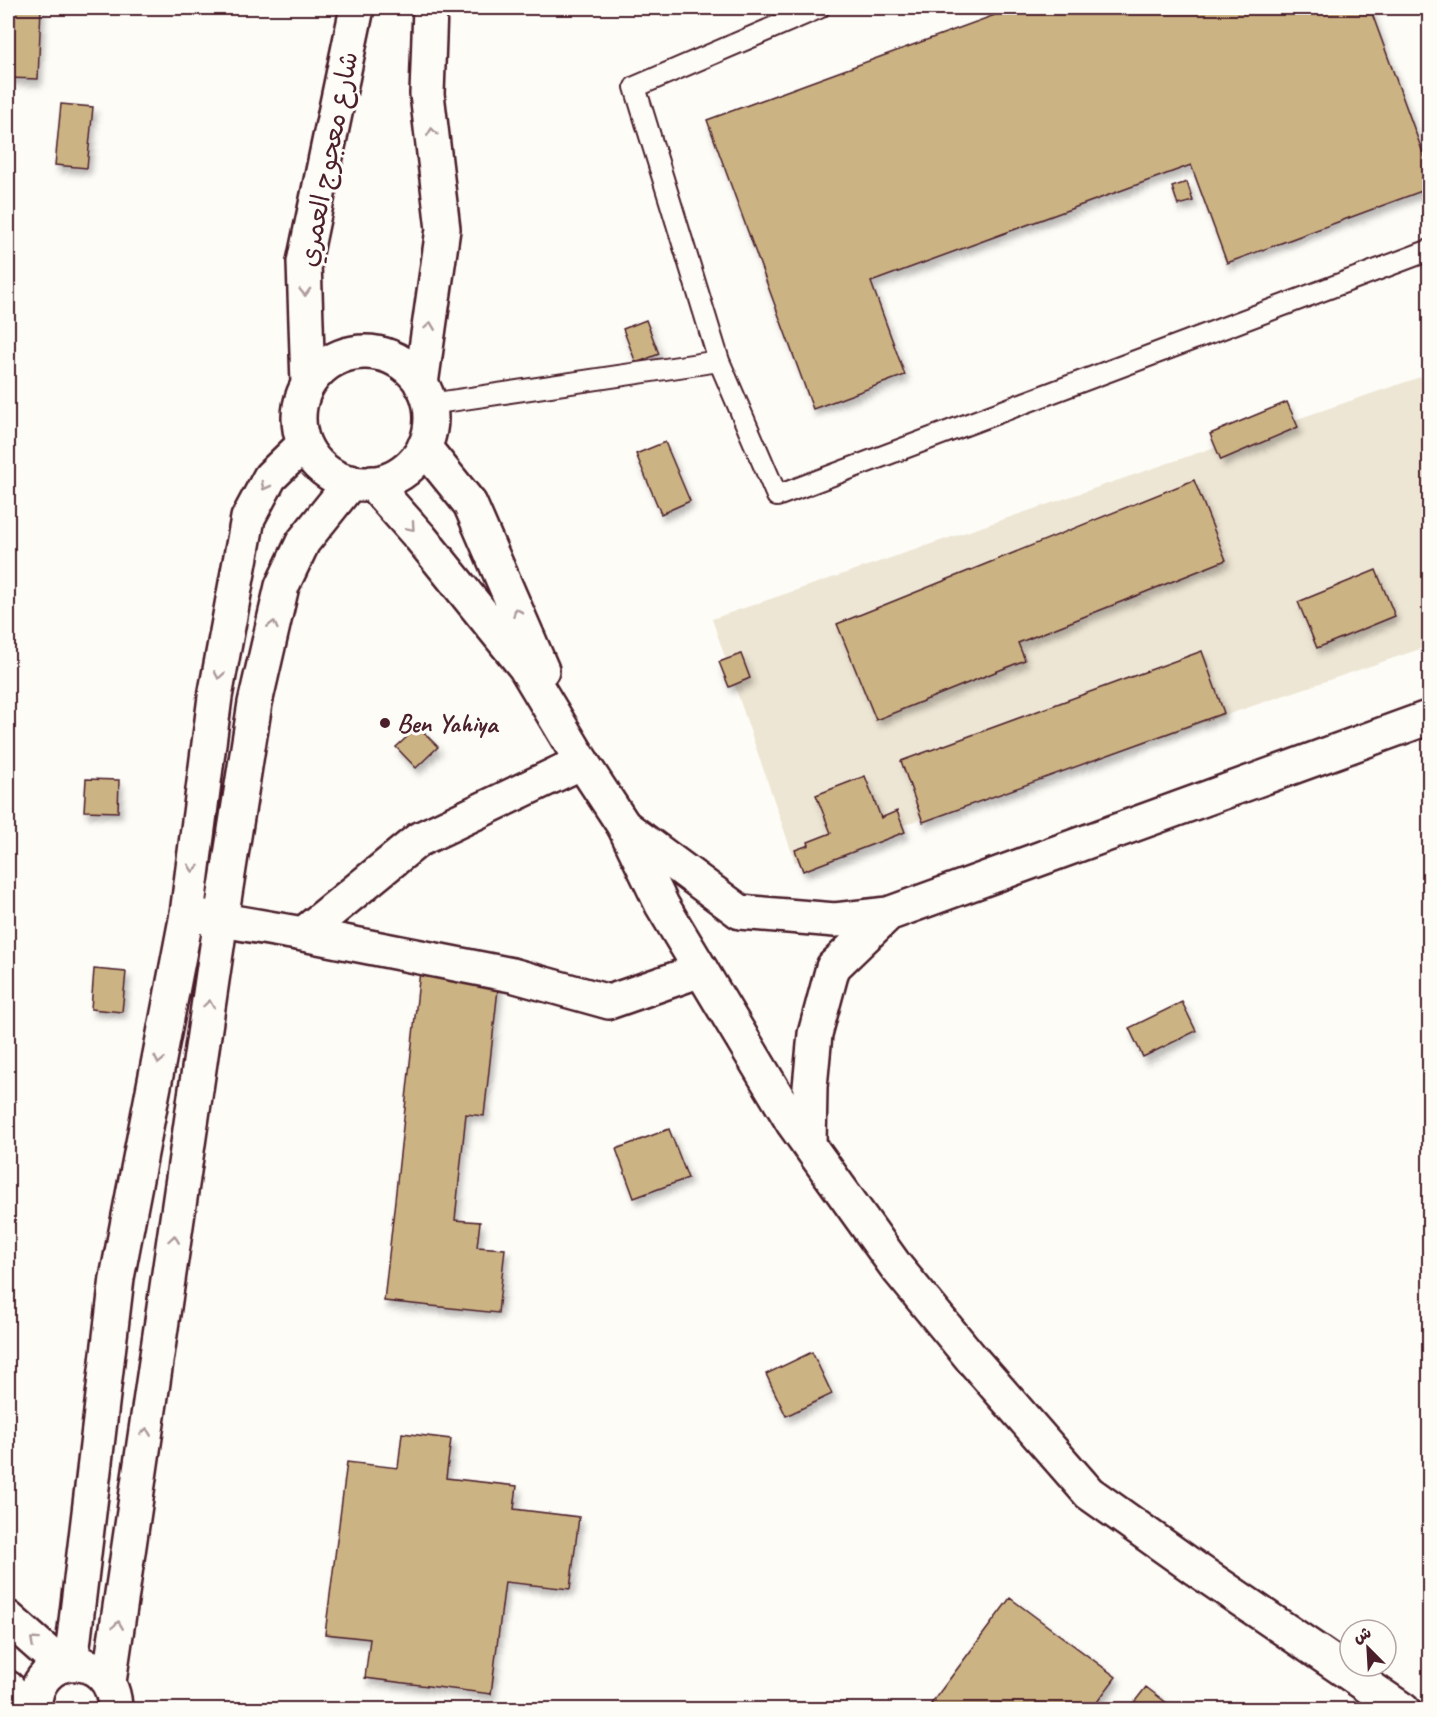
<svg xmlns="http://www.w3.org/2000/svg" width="1437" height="1717" viewBox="0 0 1437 1717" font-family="Caveat,'Playpen Sans Arabic',sans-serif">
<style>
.built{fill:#eee6d4}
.building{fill:#ccb383;stroke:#4a1f2b;stroke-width:1.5;filter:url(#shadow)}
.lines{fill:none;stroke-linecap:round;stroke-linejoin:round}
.lane-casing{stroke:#4a1f2b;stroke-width:24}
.street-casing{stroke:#4a1f2b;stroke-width:38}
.secondary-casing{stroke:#4a1f2b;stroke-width:38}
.primary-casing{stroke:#4a1f2b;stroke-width:38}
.lane{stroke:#fdfcf7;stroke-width:20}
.street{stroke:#fdfcf7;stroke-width:33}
.secondary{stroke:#fdfcf7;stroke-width:33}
.primary{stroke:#fdfcf7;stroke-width:33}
.oneway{stroke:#ac999b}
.poi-dot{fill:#4a1f2b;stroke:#fdfcf7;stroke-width:2}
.labels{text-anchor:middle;stroke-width:6;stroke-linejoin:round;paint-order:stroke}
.street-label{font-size:26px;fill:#4a1f2b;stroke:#fdfcf7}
.poi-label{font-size:26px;font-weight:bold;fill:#4a1f2b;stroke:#fdfcf7;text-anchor:start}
</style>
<defs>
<filter id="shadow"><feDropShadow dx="3.5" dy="6" stdDeviation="3" flood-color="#0004"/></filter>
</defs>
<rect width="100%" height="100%" fill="#fdfcf7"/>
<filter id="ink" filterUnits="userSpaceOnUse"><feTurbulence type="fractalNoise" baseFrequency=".0167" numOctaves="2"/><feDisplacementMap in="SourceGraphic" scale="12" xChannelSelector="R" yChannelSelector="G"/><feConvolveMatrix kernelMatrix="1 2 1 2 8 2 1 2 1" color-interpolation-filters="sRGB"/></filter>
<g filter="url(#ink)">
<path class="built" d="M1429,374v272l-634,216 -83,-243z"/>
<path class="building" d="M8,8h33l-3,71 -30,-1z
M1014,8h356l60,164v16l-203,75 -36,-98 -320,117 34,93 -92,34 -106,-289z
M61,104l32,3 -6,61 -32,-3z
M1187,182l6,19 -15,4 -6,-18z
M646,320l13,34 -23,9 -13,-34z
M1287,402l11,25 -77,33 -11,-26z
M665,442l25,59 -29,13 -25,-60z
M1194,480l32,80 -208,83 7,17 -149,60 -39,-96z
M1376,570l19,46 -78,32 -19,-46z
M1202,651l22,62 -301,109 -22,-61z
M741,654l9,24 -21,9 -10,-25z
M418,727l20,20 -22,21 -20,-21z
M865,776l16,42 16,-7 8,21 -102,39 -8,-21 14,-5 -1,-3 23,-9 -15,-38z
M86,779l33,1 -1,32 -34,-1z
M94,969l32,3 -4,40 -31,-3z
M420,971l79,9 -15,136 -18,-2 -11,106 25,2 -3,25 28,2 -7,64 -114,-12z
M1182,1002l14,29 -53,26 -14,-29z
M669,1129l19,49 -54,20 -18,-49z
M812,1352l20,42 -46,22 -20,-42z
M402,1433l49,6 -5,39 71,8 -3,23 65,8 -9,72 -65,-7 -14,112 -126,-16 5,-39 -45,-5 22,-172 51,6z
M1010,1598l106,79 -25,33h-153l-7,-6z
M1146,1687l30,23h-48z"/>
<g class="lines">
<g class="lane-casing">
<path id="lane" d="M819,8l-184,79 84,274 58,135 653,-246
M430,404l289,-43"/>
</g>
<g class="street-casing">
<path id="street" d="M624,826l116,86 95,8 53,-6 -55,53 -18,67 -5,53 -1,58
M187,914l116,20 209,41 97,27 92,-32
M888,914l542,-197
M303,934l115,-94 164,-78"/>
</g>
<g class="secondary-casing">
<path id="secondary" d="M8,1618l53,47
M8,1688l20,22"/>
</g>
<g class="primary-casing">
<path id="primary" d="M299 418a66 66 0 1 1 132 0a66 66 0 1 1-132 0Z
M308,384l-4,-122 53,-254
M421,384l22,-155 -16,-135 3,-86
M424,447l46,57 72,166
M372,483l48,54 105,130 57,95 42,64 38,79 131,218 104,145 75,91 117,134 107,76 207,141
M71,1663l46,-385 70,-364 28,-217 33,-179 22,-41 34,-33
M109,1682l112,-763 34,-216 27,-117 21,-44 48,-60
M35,1710c-4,-60 80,-63 80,0"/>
</g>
<use href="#lane" class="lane"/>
<use href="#street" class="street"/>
<use href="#secondary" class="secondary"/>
<use href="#primary" class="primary"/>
</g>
<defs><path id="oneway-chevron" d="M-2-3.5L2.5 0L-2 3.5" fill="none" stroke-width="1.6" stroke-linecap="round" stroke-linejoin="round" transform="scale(1.5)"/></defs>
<g class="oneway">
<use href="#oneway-chevron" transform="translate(432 132) rotate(-97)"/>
<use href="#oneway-chevron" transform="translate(305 292) rotate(88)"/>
<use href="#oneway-chevron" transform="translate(430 326) rotate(-82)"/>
<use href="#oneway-chevron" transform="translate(265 486) rotate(118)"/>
<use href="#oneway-chevron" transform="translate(411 527) rotate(49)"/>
<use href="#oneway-chevron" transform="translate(517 612) rotate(-114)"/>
<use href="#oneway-chevron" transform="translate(273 625) rotate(-77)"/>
<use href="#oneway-chevron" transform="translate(219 675) rotate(100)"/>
<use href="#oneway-chevron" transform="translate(193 868) rotate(97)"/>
<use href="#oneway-chevron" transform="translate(209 1004) rotate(-82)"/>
<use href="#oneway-chevron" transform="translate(159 1060) rotate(101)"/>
<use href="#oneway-chevron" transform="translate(174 1239) rotate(-82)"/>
<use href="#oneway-chevron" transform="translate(146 1432) rotate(-82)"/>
<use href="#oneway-chevron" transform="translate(118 1625) rotate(-82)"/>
<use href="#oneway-chevron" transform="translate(34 1641) rotate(-138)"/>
</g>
</g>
<circle class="poi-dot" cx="385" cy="723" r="6"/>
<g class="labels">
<g class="street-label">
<text transform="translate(328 159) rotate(-79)" y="9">شارع معجوج العمري</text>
</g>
<g class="poi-label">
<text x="397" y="732">Ben Yahiya</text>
</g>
</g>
<rect width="1437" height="1717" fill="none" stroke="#fdfcf7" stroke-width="30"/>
<rect x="15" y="15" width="1407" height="1687" fill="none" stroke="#4a1f2b" stroke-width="2" filter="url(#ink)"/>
<g transform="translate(1368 1648) rotate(336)"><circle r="28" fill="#fdfcf7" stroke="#b5a4a5" stroke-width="1.5"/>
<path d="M0-4.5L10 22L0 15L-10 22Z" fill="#4a1f2b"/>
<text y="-9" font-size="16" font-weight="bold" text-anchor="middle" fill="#4a1f2b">ش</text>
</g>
</svg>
